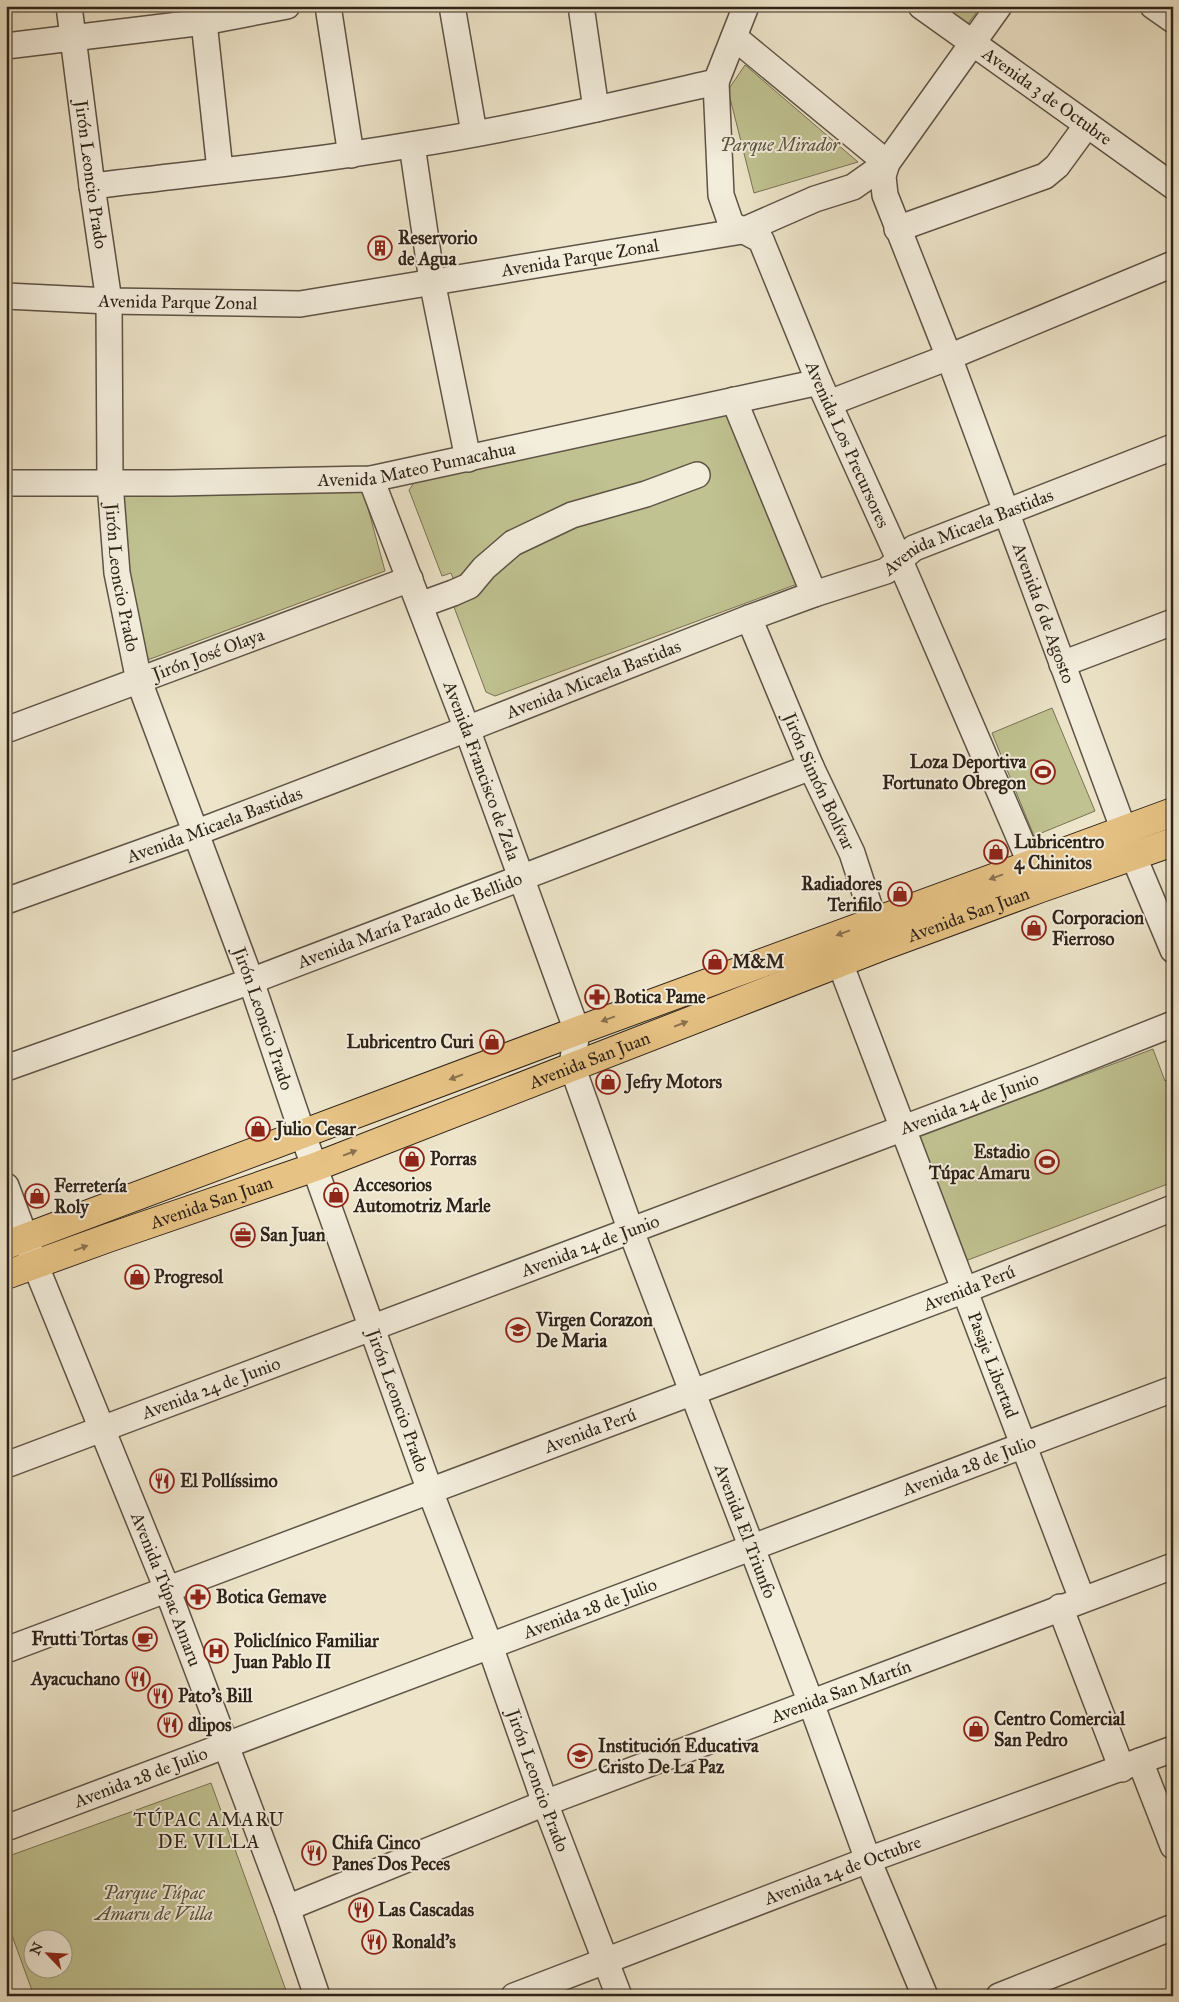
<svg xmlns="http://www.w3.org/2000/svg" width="1179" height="2002" viewBox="0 0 1179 2002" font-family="'IM FELL Great Primer',serif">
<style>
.green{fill:#c0c291;stroke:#787255;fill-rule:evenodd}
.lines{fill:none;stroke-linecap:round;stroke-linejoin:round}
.minor-casing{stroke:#5e5345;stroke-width:28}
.major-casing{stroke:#2f2319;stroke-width:30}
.minor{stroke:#f3eddc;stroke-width:25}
.major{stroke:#e6c284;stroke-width:28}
.oneway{fill:#8a724e}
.labels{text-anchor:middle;stroke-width:4;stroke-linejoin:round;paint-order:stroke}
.street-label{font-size:18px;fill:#2f2319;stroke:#f3eddc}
.park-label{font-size:18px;font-style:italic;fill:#5a533d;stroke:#f3eddc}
.poi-label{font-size:18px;font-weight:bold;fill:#2f2319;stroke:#f3eddc;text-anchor:start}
.neighbourhood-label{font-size:19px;letter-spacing:1px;fill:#2f2319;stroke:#f3eddc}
</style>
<rect width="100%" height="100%" fill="#ede4c9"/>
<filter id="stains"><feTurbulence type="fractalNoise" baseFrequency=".004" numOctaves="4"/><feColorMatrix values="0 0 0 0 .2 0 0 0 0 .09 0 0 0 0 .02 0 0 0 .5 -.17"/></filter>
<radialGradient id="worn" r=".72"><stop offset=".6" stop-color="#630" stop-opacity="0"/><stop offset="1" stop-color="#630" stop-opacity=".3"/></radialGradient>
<path class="green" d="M935,6h46l-16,22z
M745,65l113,97 -104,31 -26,-103z
M733,414l67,169 -305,113 -9,-4 -32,-85 9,-4 -12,-30 -9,3 -33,-86 7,-10z
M362,486l23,85 -240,90 -17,-71 -8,-101z
M1052,708l43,103 -61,25 -42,-103z
M1153,1049l12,32 8,-3v104l-213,81 -44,-125z
M211,1783l77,213h-254l-28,-77v-62zM32,1940h30v30h-30z"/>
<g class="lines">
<g class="minor-casing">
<g id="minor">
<path id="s1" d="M69,6l23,180 17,115 1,182 7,90 22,108 112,300 52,154 127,356 60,155 55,157 74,193"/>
<path d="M205,6l-1,16 16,148"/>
<path d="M328,6l23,149"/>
<path d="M452,6l22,127"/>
<path d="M581,6l15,103"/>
<path id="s2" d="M921,6l252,180"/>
<path d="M1153,6l20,14"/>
<path d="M734,37l153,126"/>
<path d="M6,46l198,-24 83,-16"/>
<path id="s3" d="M716,82l5,113 10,29 30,16 58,142 81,179 139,322"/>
<path d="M412,145l20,136 36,178"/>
<path id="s4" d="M887,163l-4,13 2,19 64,162 184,498 40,95"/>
<path d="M92,186c106,-13 212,-23 318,-41 103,-16 205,-40 306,-63l30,-76"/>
<path d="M897,229l148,-53 12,-10 30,-41"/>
<path id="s5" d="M6,296l103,5 191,3 442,-73 73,-32 38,-12 34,-24 112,-157"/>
<path d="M734,400l80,194"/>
<path d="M829,403l120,-46 224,-93"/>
<path id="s6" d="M371,479l96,250 110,302 -5,35 59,165 180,472 57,157 57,136"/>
<path id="s7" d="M6,483h166l199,-4 448,-97"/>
<path d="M420,605l33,-12 16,-7 15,-18 29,-25 59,-28 74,-21 51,-19"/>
<path id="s8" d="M749,618l62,149 41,86 29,89"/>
<path d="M1062,664l111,-42"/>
<path id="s9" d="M6,730l404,-151"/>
<path id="s10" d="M6,901l189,-68 272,-104 282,-111 65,-24 72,-23 28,-23 259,-101"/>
<path id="s11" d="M840,963l242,636"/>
<path id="s12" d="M6,1068l245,-87 560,-214"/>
<path id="s13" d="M6,1186l29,78 132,325 120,319 30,88"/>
<path id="s14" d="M6,1465l1031,-387 136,-54"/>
<path d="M1060,1607l62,162"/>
<path id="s15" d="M6,1650l959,-360 208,-82"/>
<path d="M1140,1761l33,85"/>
<path id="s16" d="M6,1828l1167,-439"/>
<path id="s17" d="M287,1908l258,-105 628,-237"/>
<path id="s18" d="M514,1996l354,-136 305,-111"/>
<path d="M999,1996l174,-69"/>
</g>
</g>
<g class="major-casing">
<g id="major">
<path d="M6,1245l571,-214 596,-219"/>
<path id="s19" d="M6,1275l102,-37 207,-71 568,-221 158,-58 132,-46"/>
</g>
</g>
<use href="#minor" class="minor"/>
<use href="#major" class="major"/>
</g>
<defs><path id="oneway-solid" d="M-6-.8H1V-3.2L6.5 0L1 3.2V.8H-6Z" transform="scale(1.25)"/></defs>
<g class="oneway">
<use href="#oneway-solid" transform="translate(996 877) rotate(160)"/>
<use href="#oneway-solid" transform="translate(843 933) rotate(160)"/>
<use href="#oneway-solid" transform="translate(608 1019) rotate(160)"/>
<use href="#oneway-solid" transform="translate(681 1024) rotate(-21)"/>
<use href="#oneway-solid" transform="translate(456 1077) rotate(159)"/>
<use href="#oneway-solid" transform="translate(350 1153) rotate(-21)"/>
<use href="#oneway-solid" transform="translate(81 1248) rotate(-20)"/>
</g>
<defs>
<g id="building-ring" transform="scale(1.25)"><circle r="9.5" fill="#f3eddc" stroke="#8f2418" stroke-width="1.5"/><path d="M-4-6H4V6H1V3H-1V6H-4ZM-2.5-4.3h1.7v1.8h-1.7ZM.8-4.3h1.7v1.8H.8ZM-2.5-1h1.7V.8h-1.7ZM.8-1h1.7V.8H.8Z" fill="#8f2418"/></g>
<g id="stadium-ring" transform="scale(1.25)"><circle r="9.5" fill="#f3eddc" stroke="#8f2418" stroke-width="1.5"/><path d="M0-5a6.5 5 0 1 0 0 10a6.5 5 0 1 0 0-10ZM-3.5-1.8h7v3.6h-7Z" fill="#8f2418"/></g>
<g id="shop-ring" transform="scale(1.25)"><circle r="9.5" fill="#f3eddc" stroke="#8f2418" stroke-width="1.5"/><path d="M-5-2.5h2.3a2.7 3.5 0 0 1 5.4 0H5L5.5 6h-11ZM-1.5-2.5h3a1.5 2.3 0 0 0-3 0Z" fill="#8f2418"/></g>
<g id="pharmacy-ring" transform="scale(1.25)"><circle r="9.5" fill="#f3eddc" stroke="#8f2418" stroke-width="1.5"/><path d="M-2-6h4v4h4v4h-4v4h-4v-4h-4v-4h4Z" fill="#8f2418"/></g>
<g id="office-ring" transform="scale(1.25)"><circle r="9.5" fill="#f3eddc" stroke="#8f2418" stroke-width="1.5"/><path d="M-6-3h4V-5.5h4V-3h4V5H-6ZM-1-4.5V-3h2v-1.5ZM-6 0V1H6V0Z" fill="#8f2418"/></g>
<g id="school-ring" transform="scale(1.25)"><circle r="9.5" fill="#f3eddc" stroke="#8f2418" stroke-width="1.5"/><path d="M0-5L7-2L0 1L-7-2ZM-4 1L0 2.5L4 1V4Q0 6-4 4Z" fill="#8f2418"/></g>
<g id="restaurant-ring" transform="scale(1.25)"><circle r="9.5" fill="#f3eddc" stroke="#8f2418" stroke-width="1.5"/><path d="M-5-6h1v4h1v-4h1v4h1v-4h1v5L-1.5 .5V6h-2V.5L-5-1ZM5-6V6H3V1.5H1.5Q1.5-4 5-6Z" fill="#8f2418"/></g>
<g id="cafe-ring" transform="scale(1.25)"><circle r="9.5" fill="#f3eddc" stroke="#8f2418" stroke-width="1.5"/><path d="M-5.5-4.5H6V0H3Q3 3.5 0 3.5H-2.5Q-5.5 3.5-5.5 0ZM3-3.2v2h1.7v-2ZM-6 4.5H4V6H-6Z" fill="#8f2418"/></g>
<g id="hospital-ring" transform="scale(1.25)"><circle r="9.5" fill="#f3eddc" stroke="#8f2418" stroke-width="1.5"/><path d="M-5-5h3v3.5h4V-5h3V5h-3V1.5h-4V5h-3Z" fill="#8f2418"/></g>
</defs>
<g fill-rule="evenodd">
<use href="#building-ring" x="380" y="248"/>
<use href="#stadium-ring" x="1043" y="772"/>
<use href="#shop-ring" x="996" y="852"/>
<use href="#shop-ring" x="900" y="894"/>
<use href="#shop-ring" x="1034" y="928"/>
<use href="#shop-ring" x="715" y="962"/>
<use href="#pharmacy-ring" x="597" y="997"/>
<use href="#shop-ring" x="492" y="1042"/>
<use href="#shop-ring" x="608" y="1082"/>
<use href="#shop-ring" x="258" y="1129"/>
<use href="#shop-ring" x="412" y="1159"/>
<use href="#stadium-ring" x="1047" y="1162"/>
<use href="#shop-ring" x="336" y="1195"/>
<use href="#shop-ring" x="37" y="1196"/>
<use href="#office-ring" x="243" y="1235"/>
<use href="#shop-ring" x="137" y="1277"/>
<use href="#school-ring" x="518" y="1330"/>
<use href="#restaurant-ring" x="162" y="1481"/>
<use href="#pharmacy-ring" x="198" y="1597"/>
<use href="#cafe-ring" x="145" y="1639"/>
<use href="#hospital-ring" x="216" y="1651"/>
<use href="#restaurant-ring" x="138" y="1679"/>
<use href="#restaurant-ring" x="160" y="1696"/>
<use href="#restaurant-ring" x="170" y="1725"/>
<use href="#shop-ring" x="976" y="1729"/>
<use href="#school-ring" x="580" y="1756"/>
<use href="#restaurant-ring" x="314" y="1853"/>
<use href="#restaurant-ring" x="361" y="1910"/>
<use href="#restaurant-ring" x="374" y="1942"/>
</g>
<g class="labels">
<g class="street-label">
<text dy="6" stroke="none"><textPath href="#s2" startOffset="155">Avenida 3 de Octubre</textPath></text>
<text dy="6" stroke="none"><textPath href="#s1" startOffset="170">Jirón Leoncio Prado</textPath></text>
<text dy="6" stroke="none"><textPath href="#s5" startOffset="578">Avenida Parque Zonal</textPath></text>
<text dy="6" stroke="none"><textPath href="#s5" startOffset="172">Avenida Parque Zonal</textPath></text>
<text dy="6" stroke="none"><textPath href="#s3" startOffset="400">Avenida Los Precursores</textPath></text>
<text dy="6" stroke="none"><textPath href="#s7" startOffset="412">Avenida Mateo Pumacahua</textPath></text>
<text dy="6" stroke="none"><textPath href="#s10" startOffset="1032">Avenida Micaela Bastidas</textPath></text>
<text dy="6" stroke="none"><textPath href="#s1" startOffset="575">Jirón Leoncio Prado</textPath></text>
<text dy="6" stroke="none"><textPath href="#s4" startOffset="480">Avenida 6 de Agosto</textPath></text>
<text dy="6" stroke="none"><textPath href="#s9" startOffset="216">Jirón José Olaya</textPath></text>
<text dy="6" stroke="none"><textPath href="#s10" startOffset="628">Avenida Micaela Bastidas</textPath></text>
<text dy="6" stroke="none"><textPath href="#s6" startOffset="312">Avenida Francisco de Zela</textPath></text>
<text dy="6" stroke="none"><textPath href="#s8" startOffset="178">Jirón Simón Bolívar</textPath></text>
<text dy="6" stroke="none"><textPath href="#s10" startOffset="222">Avenida Micaela Bastidas</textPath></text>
<text dy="6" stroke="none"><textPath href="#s19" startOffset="1028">Avenida San Juan</textPath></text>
<text dy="6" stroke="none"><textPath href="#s12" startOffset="430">Avenida María Parado de Bellido</textPath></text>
<text dy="6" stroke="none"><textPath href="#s1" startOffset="1040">Jirón Leoncio Prado</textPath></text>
<text dy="6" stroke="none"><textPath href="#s19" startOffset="622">Avenida San Juan</textPath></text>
<text dy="6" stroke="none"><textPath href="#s14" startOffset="1029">Avenida 24 de Junio</textPath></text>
<text dy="6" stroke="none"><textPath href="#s19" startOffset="218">Avenida San Juan</textPath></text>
<text dy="6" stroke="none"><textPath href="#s14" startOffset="624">Avenida 24 de Junio</textPath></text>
<text dy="6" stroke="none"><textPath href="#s15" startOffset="1029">Avenida Perú</textPath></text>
<text dy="6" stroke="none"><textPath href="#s11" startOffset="430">Pasaje Libertad</textPath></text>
<text dy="6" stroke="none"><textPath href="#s14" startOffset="219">Avenida 24 de Junio</textPath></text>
<text dy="6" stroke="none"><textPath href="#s1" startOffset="1445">Jirón Leoncio Prado</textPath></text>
<text dy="6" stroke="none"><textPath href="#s15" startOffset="624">Avenida Perú</textPath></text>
<text dy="6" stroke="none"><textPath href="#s16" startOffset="1029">Avenida 28 de Julio</textPath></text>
<text dy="6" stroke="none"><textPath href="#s6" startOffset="1121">Avenida El Triunfo</textPath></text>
<text dy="6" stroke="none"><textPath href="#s13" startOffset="434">Avenida Túpac Amaru</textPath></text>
<text dy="6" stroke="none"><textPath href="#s16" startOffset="624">Avenida 28 de Julio</textPath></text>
<text dy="6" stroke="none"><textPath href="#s17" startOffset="595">Avenida San Martín</textPath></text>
<text dy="6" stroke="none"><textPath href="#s16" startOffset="144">Avenida 28 de Julio</textPath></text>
<text dy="6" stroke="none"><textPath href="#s1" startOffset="1850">Jirón Leoncio Prado</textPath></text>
<text dy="6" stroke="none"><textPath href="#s18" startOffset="352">Avenida 24 de Octubre</textPath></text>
</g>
<g class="park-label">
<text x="780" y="151">Parque Mirador</text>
<text x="154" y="1899">Parque Túpac<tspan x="154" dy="21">Amaru de Villa</tspan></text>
</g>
<g class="poi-label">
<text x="398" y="244">Reservorio<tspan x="398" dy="21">de Agua</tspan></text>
<text x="1026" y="768" text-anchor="end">Loza Deportiva<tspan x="1026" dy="21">Fortunato Obregon</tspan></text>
<text x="1014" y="848">Lubricentro<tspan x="1014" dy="21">4 Chinitos</tspan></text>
<text x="882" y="890" text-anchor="end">Radiadores<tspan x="882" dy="21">Terifilo</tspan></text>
<text x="1052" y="924">Corporacion<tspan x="1052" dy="21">Fierroso</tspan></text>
<text x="732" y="968">M&amp;M</text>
<text x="614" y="1003">Botica Pame</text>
<text x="474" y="1048" text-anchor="end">Lubricentro Curi</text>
<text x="626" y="1088">Jefry Motors</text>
<text x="276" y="1135">Julio Cesar</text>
<text x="1030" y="1158" text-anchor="end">Estadio<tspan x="1030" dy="21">Túpac Amaru</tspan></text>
<text x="430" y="1165">Porras</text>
<text x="354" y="1191">Accesorios<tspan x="354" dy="21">Automotriz Marle</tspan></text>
<text x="54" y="1192">Ferretería<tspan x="54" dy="21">Roly</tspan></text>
<text x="260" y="1241">San Juan</text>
<text x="154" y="1283">Progresol</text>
<text x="536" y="1326">Virgen Corazon<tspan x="536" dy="21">De Maria</tspan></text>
<text x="180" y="1487">El Pollíssimo</text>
<text x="216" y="1603">Botica Gemave</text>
<text x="128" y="1645" text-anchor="end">Frutti Tortas</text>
<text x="234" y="1647">Policlínico Familiar<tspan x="234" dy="21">Juan Pablo II</tspan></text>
<text x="120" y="1685" text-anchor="end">Ayacuchano</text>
<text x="178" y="1702">Pato's Bill</text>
<text x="994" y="1725">Centro Comercial<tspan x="994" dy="21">San Pedro</tspan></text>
<text x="188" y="1731">dlipos</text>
<text x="598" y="1752">Institución Educativa<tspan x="598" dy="21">Cristo De La Paz</tspan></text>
<text x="332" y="1849">Chifa Cinco<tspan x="332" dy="21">Panes Dos Peces</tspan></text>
<text x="378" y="1916">Las Cascadas</text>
<text x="392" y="1948">Ronald's</text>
</g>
<g class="neighbourhood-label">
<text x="209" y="1826">TÚPAC AMARU<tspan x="209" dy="22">DE VILLA</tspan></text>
</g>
</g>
<rect width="1179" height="2002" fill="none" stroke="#ede4c9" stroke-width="25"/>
<rect x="8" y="8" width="1164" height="1987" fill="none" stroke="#2f2319" stroke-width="2.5"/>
<rect x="12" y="12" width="1154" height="1977" fill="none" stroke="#2f2319"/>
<g transform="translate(48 1954) rotate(295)"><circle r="24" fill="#f3eddc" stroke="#a59c8e"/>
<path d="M0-4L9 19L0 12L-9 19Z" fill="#8f2418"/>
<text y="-8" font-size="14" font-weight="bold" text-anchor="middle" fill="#2f2319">N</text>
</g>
<rect width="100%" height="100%" filter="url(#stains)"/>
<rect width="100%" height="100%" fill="url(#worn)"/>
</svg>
